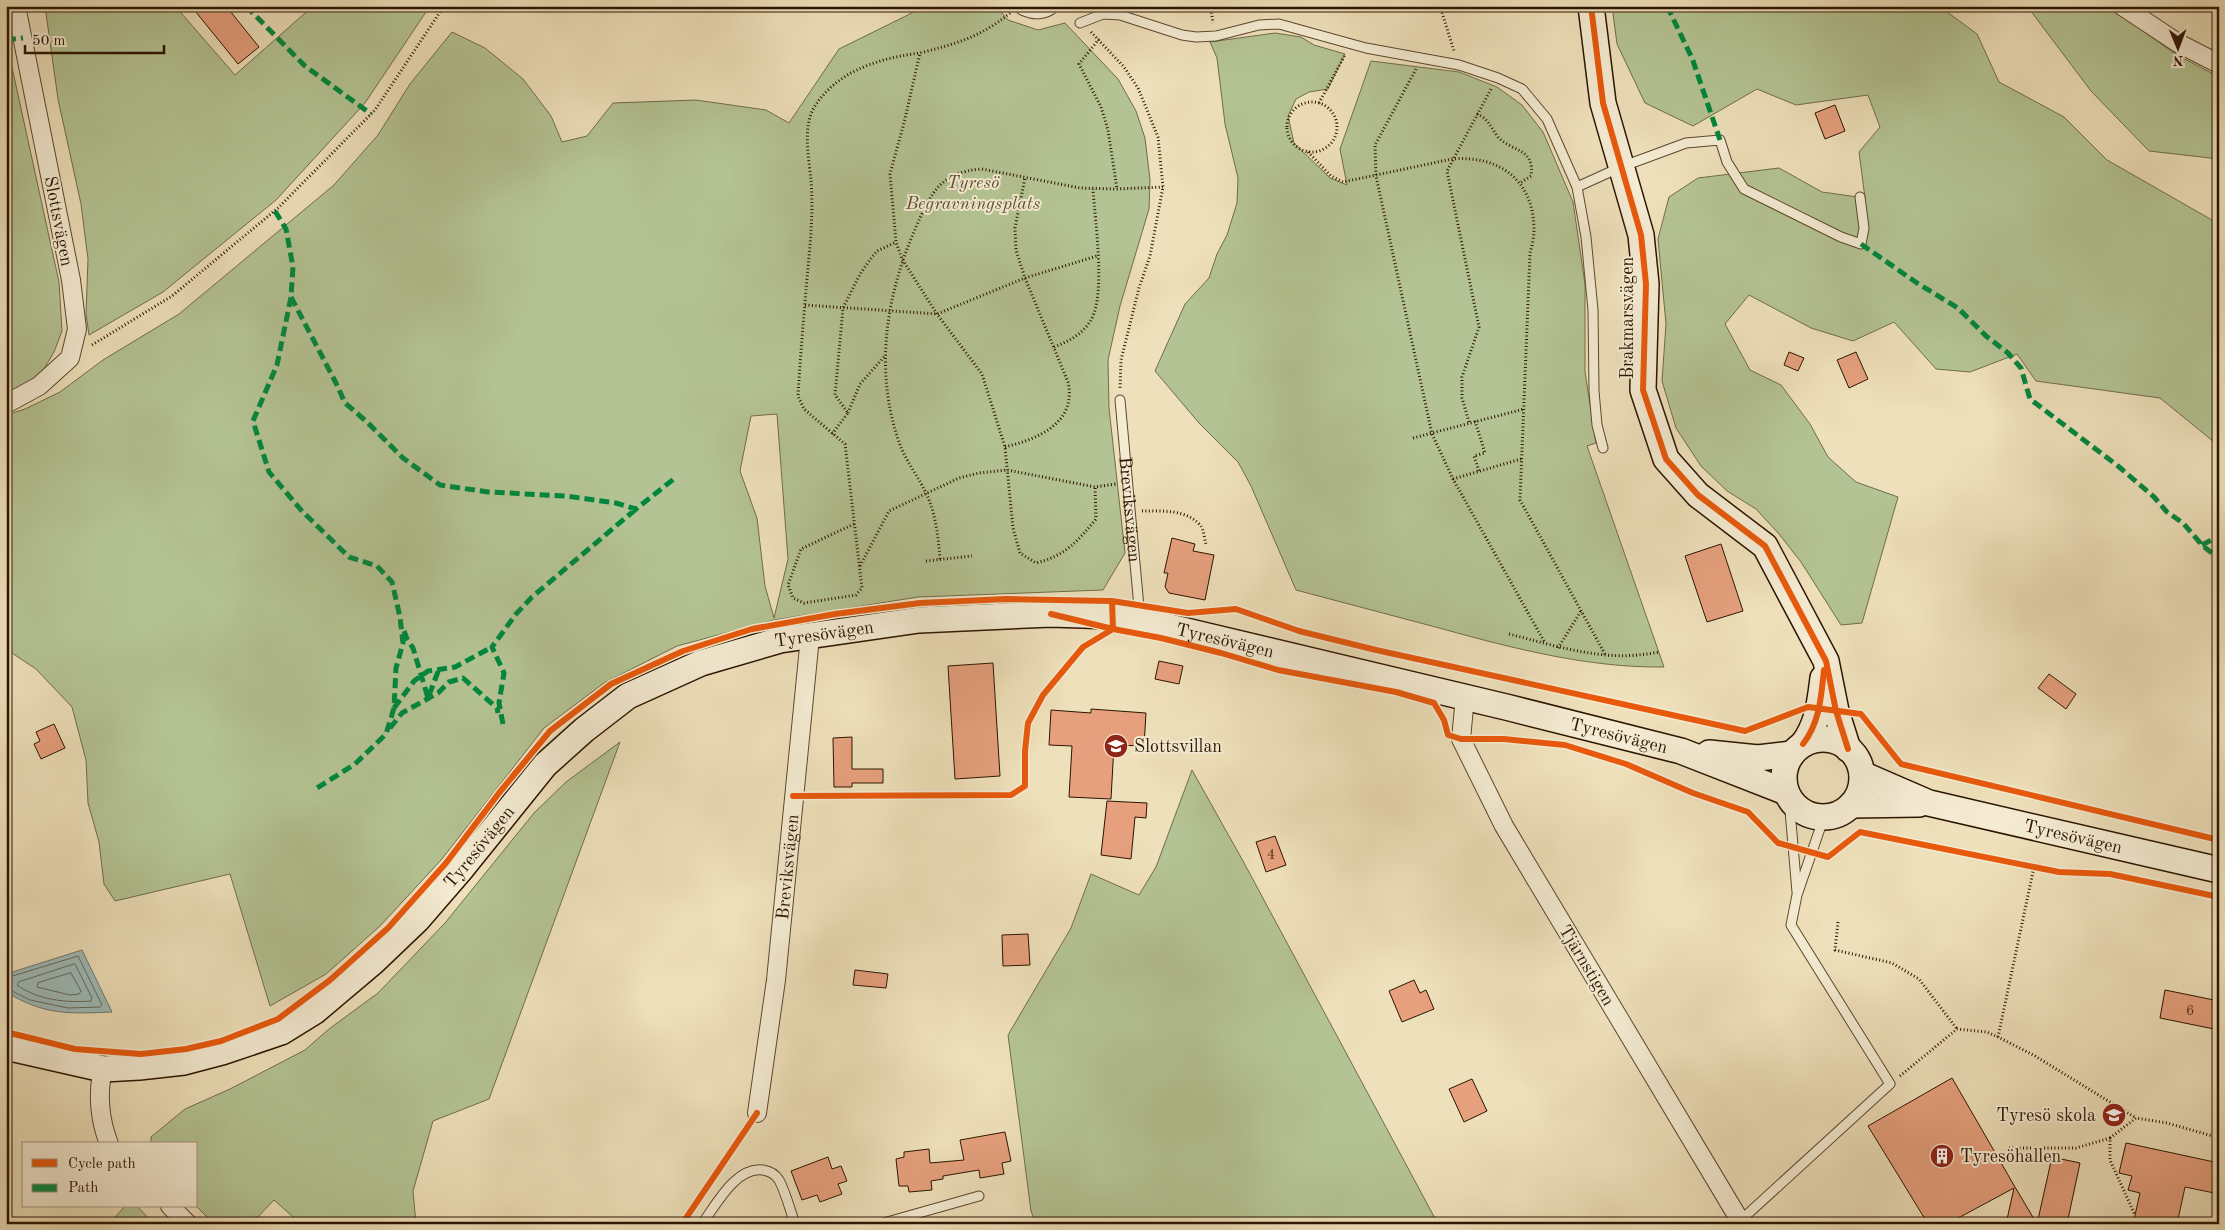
<svg xmlns="http://www.w3.org/2000/svg" width="2225" height="1230" viewBox="0 0 2225 1230" font-family="'Old Standard TT',serif">
<style>
.green{fill:#b4c393;stroke:#706c4a;fill-rule:evenodd}
.water{fill:#9dbbb9;stroke:#70786f}
.lines{fill:none;stroke-linecap:round;stroke-linejoin:round}
.shore{stroke:#64685c;stroke-width:1}
.building{fill:#e6a07d;stroke:#2c1400}
.lane-casing{stroke:#5c472e;stroke-width:11}
.street-casing{stroke:#5c472e;stroke-width:20}
.secondary-casing{stroke:#2c1400;stroke-width:28}
.path{stroke:#2c1400;stroke-width:3;stroke-dasharray:1 2.5;stroke-linecap:butt}
.lane{stroke:#f4ebd2;stroke-width:9}
.street{stroke:#f4ebd2;stroke-width:18}
.secondary{stroke:#f4ebd2;stroke-width:25}
.quiet{stroke:#00873e;stroke-width:5;stroke-dasharray:10 5;stroke-linecap:butt}
.cycleway-casing{stroke:#f4ebd2;stroke-width:9}
.cycleway{stroke:#e8590c;stroke-width:6}
.labels{text-anchor:middle;stroke-width:4;stroke-linejoin:round;paint-order:stroke}
.number-label{font-size:15px;fill:#5a371f}
.park-label{font-size:18px;font-style:italic;fill:#5c5133;stroke:#f4ebd2}
.street-label{font-size:18px;fill:#2c1400;stroke:#f4ebd2}
.poi-label{font-size:18px;fill:#2c1400;stroke:#f4ebd2;text-anchor:start}
</style>
<rect width="100%" height="100%" fill="#eee0ba"/>
<filter id="stains"><feTurbulence type="fractalNoise" baseFrequency=".004" numOctaves="4"/><feColorMatrix values="0 0 0 0 .2 0 0 0 0 .09 0 0 0 0 .02 0 0 0 .5 -.17"/></filter>
<radialGradient id="worn" r=".72"><stop offset=".6" stop-color="#630" stop-opacity="0"/><stop offset="1" stop-color="#630" stop-opacity=".3"/></radialGradient>
<path class="green" d="M45,6h130l60,69 78,-69h117l-65,97 -89,97 -113,92 -74,43 -3,-21 2,-55 -7,-55 -23,-105z
M926,6h70l12,14 30,10 27,-7 53,56 18,32 9,27 5,42 -1,29 -29,97 -12,54 1,48 16,145 -22,37 -185,7 -144,23 -97,26 -73,37 -60,45 -102,131 -62,67 -54,48 -56,32 -40,-132 -115,27 -11,-17 -5,-42 -11,-39 -2,-43 -14,-53 -36,-38 -24,-16 -6,1v-239l19,-6 35,-17 43,-32 76,-46 155,-129 44,-50 32,-51 42,-52 33,16 38,31 28,37 11,26 25,-6 26,-33 83,-3 70,10 23,13 50,-74zM777,414l11,145 -14,59 -9,-32 -8,-68 -17,-47 11,-55z
M1612,6h327l38,28 22,48 65,35 43,43 112,64v222l-59,-48 -124,-17 -19,-27 -47,18 -34,-3 -42,-47 -41,19 -42,-13 -62,-33 -24,29 25,46 31,15 29,39 18,33 28,25 42,15 -36,126 -21,2 -40,-63 -22,-28 -23,-25 -29,-18 -26,-25 -25,-38 -14,-47 4,-57 -8,-85 11,-42 29,-19 81,-10 43,24 43,6 -6,-46 21,-25 -12,-32 -72,10 -39,-16 -64,37 -48,-23 -28,-59z
M2027,6h81l69,49 42,22v82l-70,-8 -58,-60z
M1275,33l26,4 13,8 31,9 -17,35 -19,3 -13,7 -8,17 6,27 36,35 17,7 -7,-36 31,-88 88,11 38,15 25,18 21,27 30,70 12,82v88l11,71 -9,3 77,221c-74,1 -149,-18 -221,-38 -49,-13 -98,-26 -147,-39l-45,-104 -13,-24 -39,-39 -44,-52 30,-67 24,-26 8,-24 10,-19 10,-32 1,-25 -13,-54 -8,-66 -7,-16z
M6,40l53,242 3,49 -8,21 -17,29 -31,14z
M620,742l-131,357 -56,22 -20,70 3,33h-115l-27,-24 -23,24h-37l-18,-18v-62h-45v-7l34,-28 45,-20 75,-39 24,-21 49,-36 67,-70 89,-110 32,-31z
M1192,770l51,91 195,363h-402l-5,-13 -23,-176 63,-107 20,-54 48,21 17,-28z
M125,1206h12l17,18h-45z"/>
<path class="water" d="M82,950l30,62c-44,2 -68,3 -106,-20v-18z"/>
<g class="lines">
<path class="shore" d="M75,964l17,34 -1,3c-24,2 -54,-1 -74,-16l2,-3z
M71,973l10,18 -2,3 -9,1 -33,-8 1,-4z
M6,978l72,-22 24,49 -2,2 -32,1 -38,-8 -24,-12"/>
</g>
<path class="building" d="M191,6h35l33,41 -21,17z
M1835,105l10,26 -20,8 -10,-26z
M1789,352l15,6 -6,13 -14,-6z
M1856,352l12,27 -19,9 -12,-28z
M1172,538l23,6 -2,7 21,4 -9,45 -36,-7 -4,-6 3,-14h-4z
M1721,544l22,67 -36,11 -22,-66z
M1159,661l24,5 -4,18 -24,-5z
M993,663l7,113 -45,3 -7,-113z
M2049,674l27,20 -10,15 -28,-21z
M1091,709l55,4 -2,33 -30,-1 -3,54 -42,-2 3,-51 -23,-1 2,-35 40,3z
M54,724l11,24 -24,11 -7,-15 6,-3 -4,-9z
M852,737v32h31v14h-31v4h-18l-1,-49z
M1107,801l40,2 -1,15 -11,-1 -4,42 -30,-4z
M1275,836l11,29 -20,7 -10,-30z
M1028,934l2,31 -27,1 -1,-31z
M855,970l33,4 -2,14 -33,-3z
M1414,980l6,13 6,-3 8,19 -32,13 -13,-31z
M2165,990l54,11v29l-59,-12z
M1952,1078l63,109 22,37h-31l8,-36 -67,36h-19l-60,-98z
M1472,1079l15,32 -23,11 -15,-33z
M1005,1132l6,29 -9,2 2,11 -24,4 -1,-8 -36,6v3l-12,2 1,9 -23,2 -1,-6h-9l-3,-27 8,-2v-5l25,-3 1,14 34,-3 -4,-20z
M2126,1143l93,20v31l-34,-7 -8,37h-44l7,-31 -12,-3 4,-14 -13,-3z
M828,1157l4,12 9,-3 6,15 -9,3 4,10 -22,8 -3,-7 -15,5 -11,-29z
M2052,1157l28,6 -13,61h-30z"/>
<g class="lines">
<g class="lane-casing">
<g id="lane">
<path d="M1080,23l23,-9 17,1 62,20 14,2 20,-1 43,-11 20,-1 87,24 93,17 39,13 24,11 25,30 30,68 9,50 7,73 1,81 3,34 6,23"/>
<path d="M1577,187l44,-20 65,-24 34,-3 7,22 17,27 97,48 20,7 3,-16 -4,-31"/>
<path id="s1" d="M1120,400l20,218"/>
<path d="M1789,799l8,93"/>
<path d="M1740,1221l150,-137 -99,-159 6,-30 27,-78"/>
<path d="M702,1224c14,-19 34,-58 61,-54 7,1 12,4 16,10 7,13 11,30 16,44"/>
<path d="M880,1224l99,-28"/>
</g>
</g>
<g class="street-casing">
<g id="street">
<path d="M1024,6c9,4 16,5 25,0"/>
<path d="M2122,6l56,37 41,21"/>
<path d="M6,404l33,-18 31,-28 7,-29 -6,-49 -55,-274"/>
<path d="M1465,697l-4,42 43,87 238,398"/>
<path d="M103,1069c-6,26 -4,49 6,75"/>
<path id="s2" d="M757,1113l19,-133 34,-343"/>
<path d="M170,1206l18,18"/>
</g>
</g>
<g class="secondary-casing">
<g id="secondary">
<path d="M1591,6l12,97 38,132 5,49 -3,106 23,69 32,36 67,51 61,115 10,50 12,38"/>
<circle cx="1823" cy="778" r="39"/>
<path d="M1803,744c15,-20 17,-42 20,-66"/>
<path d="M1709,753l49,5 34,-4"/>
<path id="s3" d="M1862,774l67,29 290,67"/>
<path d="M1851,805l68,-1"/>
<path id="s4" d="M6,1047l97,22 36,-2 45,-5 38,-10 59,-20 34,-21 58,-49 44,-42 45,-52 83,-103 39,-35 44,-34 73,-33 79,-23 139,-20 132,-6 62,2 27,4 366,87 175,44 105,41"/>
</g>
</g>
<path class="path" d="M1440,6l14,45
M1211,9l2,14
M1010,13c-29,24 -55,31 -90,40l-16,70 -14,51 6,68 6,17 35,55 45,60 23,73 8,81 7,25 16,10c29,-7 42,-22 60,-44l-1,-32
M1091,32l33,35 14,21 20,49 5,50 -13,69 -11,32 -18,72 -1,29
M1099,39l-20,25 22,43 7,23 9,59
M1416,69l-41,76 1,31 56,258 21,45 92,164
M1287 127a25 25 0 1 1 50 0a25 25 0 1 1-50 0Z
M1319,103l26,-48
M1477,114c12,5 14,14 21,23 14,15 37,11 33,39l-11,7
M1308,152l23,24 12,6 109,-23c47,-4 82,21 82,71 0,7 -2,16 -4,23l-10,247 86,156
M805,305l132,9 88,-36 72,-22
M92,345l80,-49 106,-88 97,-98 69,-104
M1054,347c15,-6 28,-12 37,-27 15,-26 4,-99 2,-131
M848,413l12,-29 24,-27
M1475,421l10,32 -11,3 5,15
M1469,422l-7,-24v-21l17,-50 -32,-156 44,-82
M832,434l16,-21 -13,-18 8,-87 17,-34 12,-17 5,-6 19,-9
M1413,438l111,-29
M1005,447c33,-8 72,-24 63,-65l-43,-104 -9,-28 -1,-22 10,-50
M1453,479l68,-20
M1142,511c19,0 44,-2 58,14 4,4 4,13 6,19
M854,524l-53,25 -13,36 5,13 11,5 52,-8 6,-7 -17,-144 -41,-35 -6,-13c2,-35 5,-70 8,-106 3,-36 8,-73 5,-109 -2,-23 -9,-55 4,-75 23,-36 66,-48 105,-53
M940,559c-2,-23 -4,-45 -14,-66 -8,-17 -21,-33 -27,-51 -25,-72 -13,-147 17,-215 15,-34 24,-55 66,-58l98,19 37,1 46,-2
M926,561l46,-5
M860,566l29,-55 70,-33 20,-5 28,-3 88,17 21,-3
M1509,634c52,13 96,29 150,18
M1558,648l23,-37
M1838,922l-3,28 57,13 27,16 38,50
M1998,1037l36,-170
M1900,1076l57,-47 30,3 11,5 37,19 101,62
M2110,1138l26,-20 31,5 49,14 3,-2
M2009,1148h67l34,-10v22l25,55
M2148,1220l9,4"/>
<use href="#lane" class="lane"/>
<use href="#street" class="street"/>
<use href="#secondary" class="secondary"/>
<path class="quiet" d="M246,6l59,60 66,48
M1667,6l25,52 28,82
M6,40l17,-2
M275,211l11,18 7,38 -2,30 -14,68 -24,56 16,51 32,38 48,47 28,9 15,16 8,35 3,26 -7,25 -2,40 -8,26 -31,30 -41,26
M1861,244l56,39 41,25 28,28 22,17 13,15 9,31 88,67 36,31 13,15 16,11 19,22 17,14
M291,297l45,86 9,20 22,19 36,36 37,27 48,7 78,4 50,7 20,6 39,-31
M2202,545l17,-9
M404,631l3,8 6,9 15,50 11,-29
M394,708l20,-27 14,-10 27,-4 37,-20
M503,724l-4,-21 5,-30 -12,-26 24,-33 16,-17 104,-88
M390,728l12,-15 36,-20 11,-11 14,-4 34,30 1,5"/>
<g class="cycleway-casing">
<path id="cycleway" d="M1591,6l12,97 38,132 5,49 -3,106 23,69 32,36 67,51 61,115 10,50 12,38
M1051,614l62,15 48,9 60,15 57,17 118,22 38,11 10,17 4,15 13,4h43l61,6 61,19 67,29 55,19 30,31 50,14 32,-25 199,40 51,2 109,23
M1803,744c17,-22 18,-47 21,-74
M793,796l218,-1 14,-9v-35l3,-28 15,-28 40,-48 30,-18 -1,-28 76,12 48,-4 63,22 77,19 369,81 63,-24 53,7 40,50 318,76
M6,1032l69,17 66,5 45,-5 35,-8 57,-22 52,-39 58,-52 58,-65 53,-70 51,-62 61,-47 72,-33 69,-22 83,-15 85,-11 86,-4 106,2
M682,1224l75,-111"/>
</g>
<use href="#cycleway" class="cycleway"/>
</g>
<defs>
<g id="school-disc" transform="scale(1.25)"><circle r="9.5" fill="#8f2418" stroke="#f4ebd2"/><path d="M0-5L7-2L0 1L-7-2ZM-4 1L0 2.5L4 1V4Q0 6-4 4Z" fill="#fff"/></g>
<g id="building-disc" transform="scale(1.25)"><circle r="9.5" fill="#8f2418" stroke="#f4ebd2"/><path d="M-4-6H4V6H1V3H-1V6H-4ZM-2.5-4.3h1.7v1.8h-1.7ZM.8-4.3h1.7v1.8H.8ZM-2.5-1h1.7V.8h-1.7ZM.8-1h1.7V.8H.8Z" fill="#fff"/></g>
</defs>
<g fill-rule="evenodd">
<use href="#school-disc" x="1116" y="746"/>
<use href="#school-disc" x="2114" y="1115"/>
<use href="#building-disc" x="1942" y="1156"/>
</g>
<g class="labels">
<g class="number-label">
<text x="1271" y="859">4</text>
<text x="2190" y="1015">6</text>
</g>
<g class="park-label">
<text x="973" y="188">Tyresö<tspan x="973" dy="21">Begravningsplats</tspan></text>
</g>
<g class="street-label">
<text transform="translate(59 221) rotate(79)" y="6">Slottsvägen</text>
<text transform="translate(1627 318) rotate(-90)" y="6">Brakmarsvägen</text>
<text dy="6" stroke="none"><textPath href="#s1" startOffset="110">Breviksvägen</textPath></text>
<text dy="6" stroke="none"><textPath href="#s4" startOffset="975">Tyresövägen</textPath></text>
<text dy="6" stroke="none"><textPath href="#s4" startOffset="1380">Tyresövägen</textPath></text>
<text dy="6" stroke="none"><textPath href="#s4" startOffset="1785">Tyresövägen</textPath></text>
<text dy="6" stroke="none"><textPath href="#s3" startOffset="221">Tyresövägen</textPath></text>
<text dy="6" stroke="none"><textPath href="#s4" startOffset="555">Tyresövägen</textPath></text>
<text dy="6" stroke="none"><textPath href="#s2" startOffset="248">Breviksvägen</textPath></text>
<text transform="translate(1587 965) rotate(59)" y="6">Tjärnstigen</text>
</g>
<g class="poi-label">
<text x="1134" y="752">Slottsvillan</text>
<text x="2096" y="1121" text-anchor="end">Tyresö skola</text>
<text x="1960" y="1162">Tyresöhallen</text>
</g>
</g>
<rect width="2225" height="1230" fill="none" stroke="#eee0ba" stroke-width="25"/>
<rect x="8" y="8" width="2210" height="1215" fill="none" stroke="#2c1400" stroke-width="2.5"/>
<rect x="12" y="12" width="2200" height="1205" fill="none" stroke="#2c1400"/>
<rect x="22" y="1142" width="175" height="65" fill="#f4ebd2" stroke="#a4957e"/>
<rect x="32" y="1159" width="25" height="8" fill="#e8590c" stroke="#a4957e"/>
<text x="68" y="1168" font-size="15" fill="#2c1400">Cycle path</text>
<rect x="32" y="1184" width="25" height="8" fill="#00873e" stroke="#a4957e"/>
<text x="68" y="1192" font-size="15" fill="#2c1400">Path</text>
<g transform="translate(2178 48) rotate(179)" stroke="#f4ebd2" stroke-width="4" paint-order="stroke">
<path d="M0-4L9 19L0 12L-9 19Z" fill="#2c1400"/>
<text y="-8" font-size="14" font-weight="bold" text-anchor="middle" fill="#2c1400">N</text>
</g>
<path d="M25 45v8h139v-8" fill="none" stroke="#2c1400" stroke-width="2.5"/>
<text x="32" y="45" font-size="15" fill="#2c1400" stroke="#f4ebd2" stroke-width="4" paint-order="stroke">50 m</text>
<rect width="100%" height="100%" filter="url(#stains)"/>
<rect width="100%" height="100%" fill="url(#worn)"/>
</svg>
